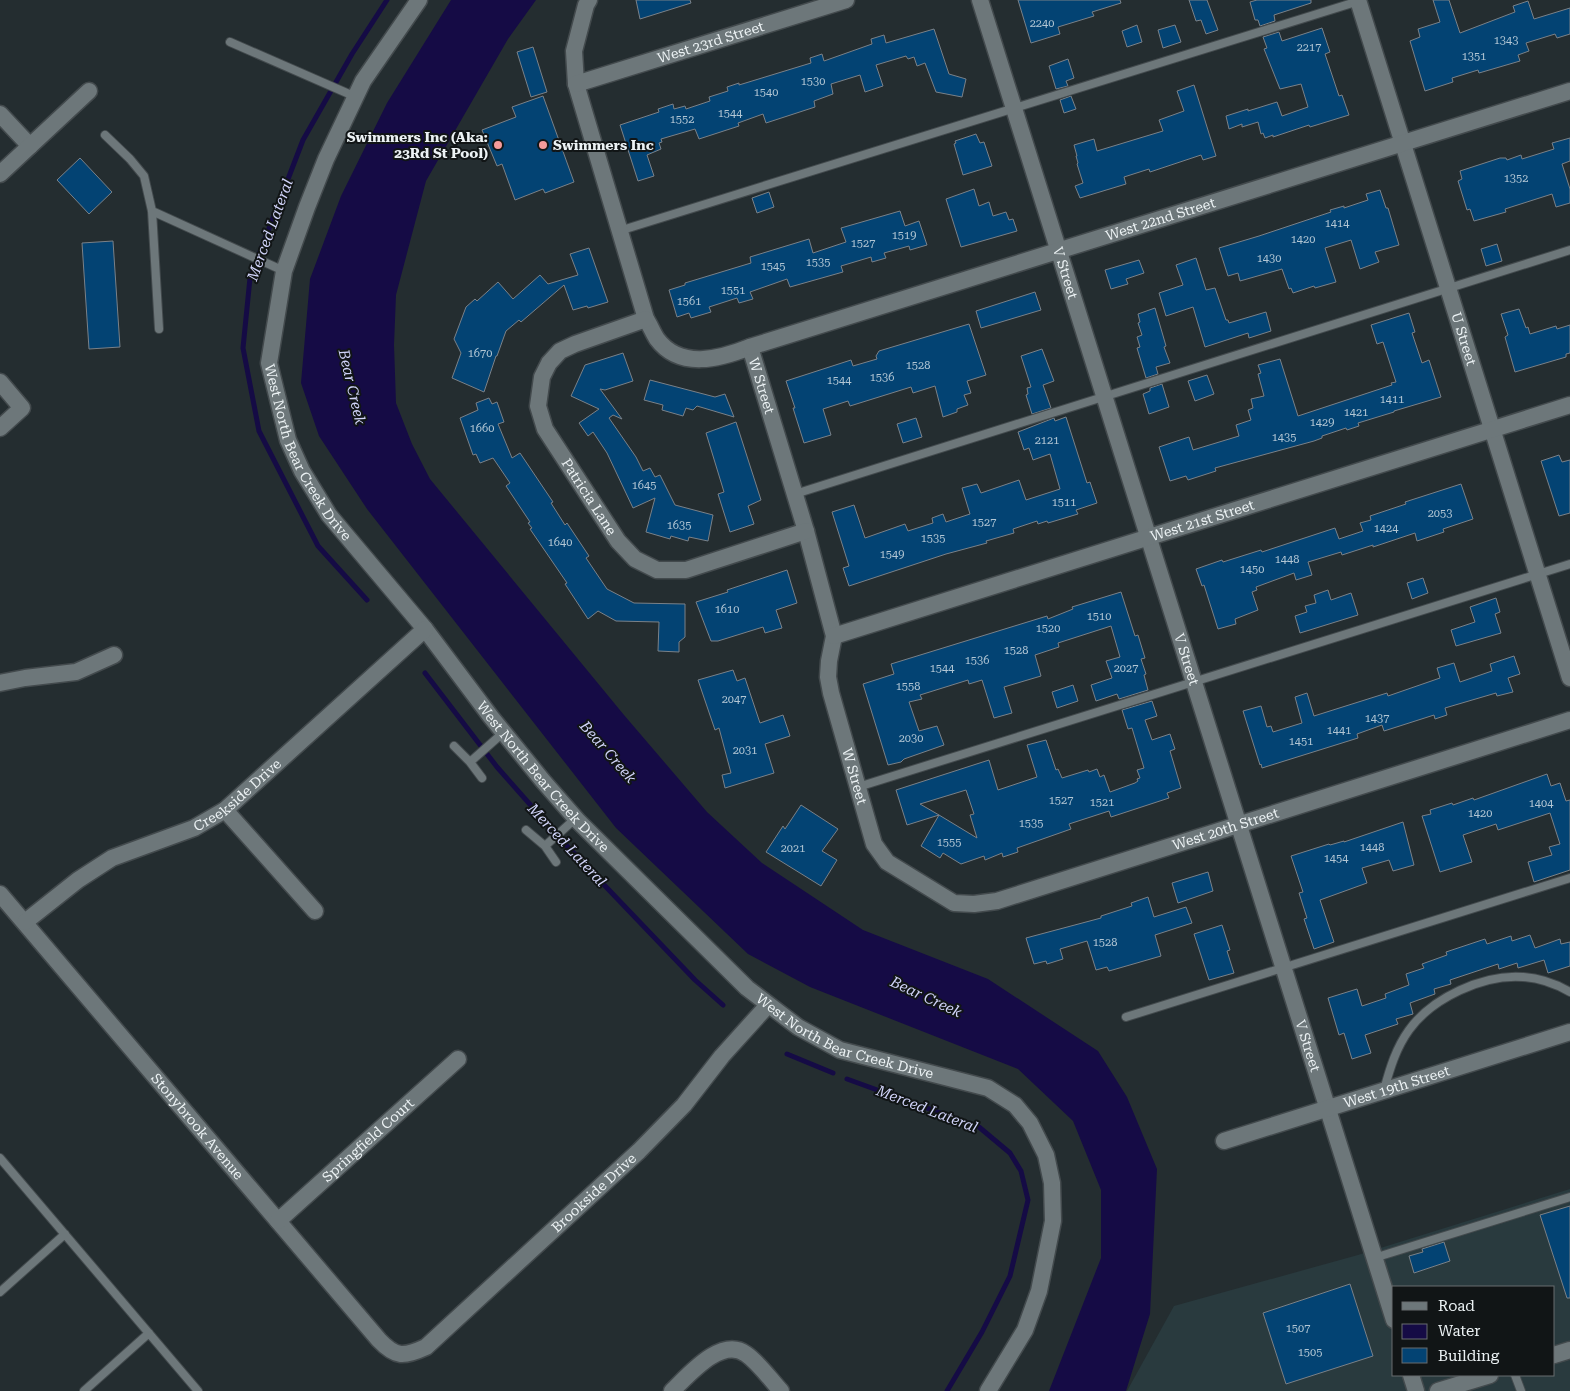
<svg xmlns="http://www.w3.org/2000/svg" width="1570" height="1391" viewBox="0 0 1570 1391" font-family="'Roboto Serif',serif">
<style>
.built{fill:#293a3e;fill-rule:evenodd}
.water{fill:#150b45}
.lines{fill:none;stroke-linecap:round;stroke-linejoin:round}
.stream{stroke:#150b45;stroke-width:5}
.building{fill:#034373;stroke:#7a8188}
.service-casing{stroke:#434a4d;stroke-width:10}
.minor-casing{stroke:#434a4d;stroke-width:19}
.service{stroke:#6d777a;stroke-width:8}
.minor{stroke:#6d777a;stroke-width:16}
.poi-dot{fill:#f59b9b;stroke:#111516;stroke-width:2}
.labels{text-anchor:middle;stroke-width:4;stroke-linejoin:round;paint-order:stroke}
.number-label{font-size:11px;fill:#b2c6d4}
.street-label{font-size:14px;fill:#ecf2f4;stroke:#111516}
.poi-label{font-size:14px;font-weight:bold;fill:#ecf2f4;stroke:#111516;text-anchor:end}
.water-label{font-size:15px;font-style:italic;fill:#d0d3f8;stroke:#111516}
</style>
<rect width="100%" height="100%" fill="#242d30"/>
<path class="built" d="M1570,1189v202h-443l47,-85 184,-51zM1394,1287h160v88h-160z"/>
<path class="water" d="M451,0h85l-28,39 -82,142 -30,114 -2,50 2,58 16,41 18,35 194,236 83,97 55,51 101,67 125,49 110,72 29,46 30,72 -7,145 -24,77h-77l52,-133v-68l-28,-69 -55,-52 -208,-82 -62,-33 -132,-126 -249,-319 -48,-73 -18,-53 9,-104 31,-83 46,-93z"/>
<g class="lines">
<path class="stream" d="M367,600l-49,-54 -59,-115 -16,-83 7,-70 53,-138 49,-86 35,-54
M425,673l72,94 68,77 130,136 28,25
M787,1054l46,19
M847,1079l132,48 31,26 11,18 7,29 -18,76 -28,56 -35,59"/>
</g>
<path class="building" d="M636,0h54l1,3 -51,16z
M1018,0h102l1,3 -29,9 2,4 -36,11 2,7 -29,9z
M1189,0h18l11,30 -12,4 -5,-14 -5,1z
M1257,0h54v3l-37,12 1,6 -15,5 -2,-6h-3l-5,-18z
M1433,0h16l11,33 55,-21 -2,-6 15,-5 6,18 36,-11v26l-13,4 -2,-4 -29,9 3,8 -11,4 2,6 -41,12 -1,-3 -26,8 1,4 -28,9 -15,-50 10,-4 -2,-8 22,-7z
M1137,25l5,17 -15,5 -5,-16z
M1175,25l6,17 -18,6 -5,-18z
M1322,28l8,24 -5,2 14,42 3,-1 7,20 -39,12 -1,-2 -36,12v-2l-8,3 -2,-5 -2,1 -3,-12 -16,5v-3l-13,5 -3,-13 22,-7v2l29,-9 5,14 26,-9 -7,-23 -21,5 -16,-40 3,-1 -4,-11 16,-5 3,9z
M934,29l15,45 17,5 -4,18 -26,-5 -11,-29 -8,3 -3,-9 -6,2 -2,-3 -30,9 7,21 -18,6 -5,-17 -29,9 2,10 -19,7 1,6 -49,16 -3,-9 -25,9 1,3 -40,13 -4,-10 -34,10 1,3 -3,1 2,6 -14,6 7,21 -16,5 -18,-56 39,-13 -1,-3 15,-5 1,5 11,-3 1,3 24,-8 -1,-4 19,-6 -1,-4 12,-4v2l72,-22 -1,-5 12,-4 2,7 48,-17 -1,-5 13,-4 2,8z
M533,47l14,45 -16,5 -14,-45z
M1068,59l6,19 -8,3 2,5 -12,3 -7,-23z
M1194,85l22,71 -13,4 -2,-5 -51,17 -1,-3 -25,8 2,7 -46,14 -5,-12 8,-3 -6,-19 1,-1 -2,-7h1l-3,-11 20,-6 3,12 66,-20 -4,-11 25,-9 -7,-20z
M543,96l31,86 -29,11 -2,-4 -28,11 -13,-36 -5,2 -15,-36 34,-13 -4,-10z
M1071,96l5,13 -12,4 -4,-13z
M976,134l4,9 4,-1 8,24 -29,9 -9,-31 2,-1 -1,-2z
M1570,138v23l-8,3 8,25v14l-14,4 -4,-13 -47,15 1,3 -32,9 -4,-12 -3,1 -9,-29 4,-2 -2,-8 40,-13h6l1,2 14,-5 1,4 32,-10 -2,-6z
M80,158l32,34 -23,22 -32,-34z
M974,189l5,17 10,-4 4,14 13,-4 3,8 4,-1 4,12 -56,16 -15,-48z
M1380,190l6,18h2l11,37 -24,7 4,10 -19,7 -9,-29 -26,8 11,34 -21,6 -1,-2 -21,7 -2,-5 -2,1 -7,-20 -42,12 -2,-8 -10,3 -9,-28 40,-12 72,-24 -1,-2 14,-4v2l24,-8 -2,-6z
M769,192l5,15 -17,6 -5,-15z
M900,211l5,15 14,-5 8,24 -17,5 -1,-4 -25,7 2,5 -14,4 -1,-5 -30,9 2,6 -53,15 -3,-8 -37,13 3,7 -14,4 -2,-5 -28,9 2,5 -20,6 -2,-5 -12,4 -8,-27 16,-5v-2l66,-20 -1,-6 59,-18 4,14 33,-11 -5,-14z
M113,241l7,106 -31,2 -7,-106z
M1497,244l5,17 -16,5 -5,-17z
M589,248l19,54 -20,6 -1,-2 -14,4 -9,-25 -43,37 -2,-2 -13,11 -9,25h-1l-12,36 -32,-14 9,-25 -7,-14 12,-32 9,-8 2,2 21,-19 15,17 27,-24 8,9 30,-9 -8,-21z
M1196,258l10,32 9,-2 11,32h2l1,3 37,-11 5,19 -22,7 -1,-5 -43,14 -12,-40 -27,9 -7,-23 24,-8 -7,-20z
M1139,260l5,13 -18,6 2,5 -17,5 -6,-19z
M1035,292l6,18 -60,18 -5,-17z
M1155,308l11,38 -2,1 6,16 -14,4 2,7 -12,4 -9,-30 3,-1 -3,-10 5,-2 -4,-12 2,-1 -2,-8z
M1519,309l7,19 2,-1 2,7 26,-8 1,3 13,-4v28l-4,1v3l-51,15 -10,-35 3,-2 -7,-21z
M1409,313l6,19 -3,1 10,30 7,-3 12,37 -47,14v1l-36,11 1,3 -12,4 -1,-2 -24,8v2l-8,3 -99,27 1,3 -28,9 -2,-4 -16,5 -11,-34 30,-10 4,13 46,-14 -3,-11 15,-5 -3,-10 5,-2 -2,-9 13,-3 -6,-22 3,-1 -3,-8 22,-6 18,57 94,-31 -1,-2 5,-1 -13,-40 -6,2 -6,-19z
M969,324l17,51 -19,6 4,12 -7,2 4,10 -11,4v3l-14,5 -8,-31 -22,7 -2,-6 -61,19 -2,-5 -25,8 8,26 -27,8 -11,-35h2l-9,-27 65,-21 2,6 24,-7 -1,-3 3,-5z
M1042,349l12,32 -11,4 8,23 -19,6 -6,-19 2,-1 -1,-6 4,-1 -10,-31z
M623,353l10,28 -28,9 -5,-1 22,30 -9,-4 -4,3 27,39 7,14 7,-3 5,9 5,-2 15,30 38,10 -5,26 -19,-4 -1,4 -17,-5 -1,3 -24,-7 9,-34 -22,10 -26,-55 -14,-21 -5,4 -9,-13 20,-14 -28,-13 14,-31z
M1207,375l7,19 -19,7 -7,-20z
M650,380l65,17 10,-3 9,23 -37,-11 -4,4 -7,-2 -3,8 -21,-6 1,-5 -19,-5z
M1162,384l7,23 -20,7 -6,-20 7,-3v-3z
M489,398l3,6 5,-2 7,20 -6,2 14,34 8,-5 33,49 -2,1 14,22 2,-2 22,33 -3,2 21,31 27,14 51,1v33l-6,5v10l-21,-1 1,-29 -43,-1 -18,-10 -10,8 -23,-35 2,-1 -37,-54 2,-1 -4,-5 2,-1 -24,-36 4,-3 -17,-25 -13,5 -4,-9 -3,1 -13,-37 18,-8 -2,-7z
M1066,417l21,66 3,-1 7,21 -21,7 2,4 -30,9 -1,-2 -9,3 -1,-3 -24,8 1,4 -28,8 1,2 -41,11 -97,32 -6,-18 6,-2 -17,-54 22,-7 11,33 40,-14 3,7 25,-8 -1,-5 11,-4 3,8 24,-8 -8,-26 15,-4 4,9 38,-13 7,20 34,-11 -10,-35 -17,6 -4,-12 -5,2 -6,-18 36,-14 1,3z
M916,418l6,19 -19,6 -6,-19z
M736,422l25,78 -13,6 6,18 -24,8 -12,-38 6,-2 -18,-59z
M1559,455l3,7 8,-2v53l-11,3 -18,-55z
M1461,484l12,35 -30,10 1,3 -27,9 -2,-8 -42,14v-2l-31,10 -1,-3 -33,10 4,13 -16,5 -2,-7 -38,14 1,3 -5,2 6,18 -23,9 1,5 -18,5 -14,-44 -2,1 -6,-17 26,-9 1,2 38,-12 1,2 73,-24 4,11 24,-8 -3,-8 11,-3 -1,-4 36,-12 -1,-2z
M787,570l10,33 -21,7 6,18 -17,5 -2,-6 -45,14h-7l-15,-39 32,-10 -1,-2z
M1423,578l5,15 -16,6 -5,-16z
M1328,590l3,10 20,-7 7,22 -58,18 -5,-17 12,-4 -2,-6 11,-3 -2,-8z
M1121,592l14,44 3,-1 7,23 -4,1 5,15 -2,1 4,15 -29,9 -2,-5 -21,7 -5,-16 21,-7 -6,-17 14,-4 -9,-31 -53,17 1,4 -24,8 6,21 -37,11 8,26 -18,5 -12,-38 -13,4 -1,-4 -48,15 2,4 -13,3 10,29 18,-5 7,19 -40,14 -3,3 -13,3 -25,-81 31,-10 -3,-10 156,-48 1,3 25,-10 -1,-2z
M1496,598l4,14 -5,2 6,19 -45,13 -5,-16 24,-8 -5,-15z
M1514,656l6,18 -12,4 5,14 -16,4 -1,-3 -51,15 2,7 -12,4 -1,-4 -50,16 -2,-6 -25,9 1,4 -96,30 -1,-4 -1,1 -17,-54 18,-5 6,21 4,-1 2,6 29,-9 -7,-26 12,-4 7,23 73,-23 1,3 52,-18 -3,-10 17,-5 6,19 32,-11 -2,-7z
M733,670l4,11 8,-3 15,45 23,-8 7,21 -25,8 9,29 -49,15 -3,-13 9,-2 -12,-45 -4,2 -17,-50z
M1073,685l5,16 -21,7 -5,-16z
M1152,701l5,15 -12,4 7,20 18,-6 5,15 -5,2 11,37 -14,5 2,5 -58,19 -2,-6 -40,13 2,5 -54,19 1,4 -15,5 -1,-4 -17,7 -1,-4 -23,8 -18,-11 -3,5 -19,-12 18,-31 38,23 -7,-23 4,-1 -8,-24 -46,14 19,11 -32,10 -11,-35 93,-30 9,30 39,-13 -10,-32 19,-5 10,30 2,-1 4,9 26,-8 1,2 8,-3 3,8 4,-2 6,17 25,-9 3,-2 -1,-2 3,-1 -3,-8 7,-2 -12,-40 -4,1 -6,-19z
M1547,774l4,12 9,-3 6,18 4,-1v70l-36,12 -6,-20 24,-7 -3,-8 11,-3 -10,-31 -52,17 -2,-6 -33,11 9,27 -32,10 -18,-56 9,-2 -1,-4 22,-7 1,2 20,-7 1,2z
M801,805l37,24 -16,22 15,9 -16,26 -55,-34 17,-26 2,3z
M1403,822l11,43 -21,6 -4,-11 -27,8 5,15 -47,17 14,42 -20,7 -10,-30 3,-1 -8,-25 4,-1 -12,-36 38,-12 1,1 14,-4v1z
M1208,872l5,19 -35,12 -6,-20z
M1148,897l6,20 32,-10 6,16 -37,12 6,21 -52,15 -2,-4 -11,3 -9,-29 -27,8 3,10 -16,5 -1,-3 -12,3 -8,-26 75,-20v-2l31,-10 -1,-3z
M1222,925l8,25 -3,1 7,22 -25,7 -15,-46z
M1530,935l5,13 25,-9 1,5 9,-2v24l-22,7 -4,-13 -26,8 -1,-5 -18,6 -1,-5 -48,16 1,4 -17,5 1,5 -25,9 3,11 -17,5 2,5 -33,11 6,18 -19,6 -8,-26 -5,2 -11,-37 29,-9 5,17 24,-8 -1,-4 24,-9 -3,-11 18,-6 -2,-4 25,-9 -1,-3 39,-13 2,5 24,-8 1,5z
M1570,1206v92h-3l-27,-83z
M1444,1242l6,19 -36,12 -5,-17 14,-4 -1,-3z
M1350,1284l23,72 -87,28 -23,-71z"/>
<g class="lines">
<g class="service-casing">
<path id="service" d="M230,42l126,55
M105,135l25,24 14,17 8,35 7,118
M152,211l132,60
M619,231l740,-230
M795,494l775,-244
M454,746l16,16
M482,778l-12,-16 34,-30
M858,787l712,-223
M526,830l19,16 31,-28
M545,846l11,16
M1126,1017l444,-139
M1384,1090c6,-22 12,-42 25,-60 23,-32 74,-56 114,-53 16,1 33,7 47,15
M0,1158l198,233
M1374,1258l196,-61
M0,1292l65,-58
M1515,1375l6,16
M84,1391l65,-58"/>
</g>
<g class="minor-casing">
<g id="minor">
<path id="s1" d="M419,0l-56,81 -37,78 -19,48 -23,64 -15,92 19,77 14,31 27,44 96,114 66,88 52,64 35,40 169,167 51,39 42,23 148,38 27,17 15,18 16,32 6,28 1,38 -14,70 -14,39 -37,61"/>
<path id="s2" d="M589,0l-3,5 -12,46 2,33 70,235c4,6 7,14 11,20 23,31 63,20 93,8l56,184 28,105 -5,25 -1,16 3,16 43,151 13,18 67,41 20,1 23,-3 573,-181"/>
<path id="s3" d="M980,0l414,1320"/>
<path id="s4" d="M1358,0l212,678"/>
<path id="s5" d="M576,84l270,-84"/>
<path d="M0,114l30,32"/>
<path d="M0,174l89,-83"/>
<path id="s6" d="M646,319l-71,25 -15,7 -11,12 -7,14 -4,29 7,23 73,112 17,18 22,11h29l120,-39"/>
<path id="s7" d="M750,347l820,-256"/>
<path d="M0,382l22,26 -22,20"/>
<path id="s8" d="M834,636l736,-231"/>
<path d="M0,683l25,-5 51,-6 38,-17"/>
<path d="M225,810l90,101"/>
<path id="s9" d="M0,894l379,446c17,18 25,17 47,7l213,-196 45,-46 38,-49 46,-51"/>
<path id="s10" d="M25,922l53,-42 34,-22 82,-30 31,-18 200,-181"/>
<path id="s11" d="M1224,1141l346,-109"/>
<path id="s12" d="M278,1221l180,-162"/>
<path d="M1554,1355l16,-5"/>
<path d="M1411,1375l5,16"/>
<path d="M672,1391c16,-15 49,-55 74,-37 13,9 24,25 35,37"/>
<path d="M1438,1391l52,-16"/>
</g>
</g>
<use href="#service" class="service"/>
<use href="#minor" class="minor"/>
</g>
<g class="poi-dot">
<circle cx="498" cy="145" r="5"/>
<circle cx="543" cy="145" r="5"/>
</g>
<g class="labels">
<g class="number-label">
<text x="1042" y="27">2240</text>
<text x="1506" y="44">1343</text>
<text x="1309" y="51">2217</text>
<text x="1474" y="60">1351</text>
<text x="813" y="85">1530</text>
<text x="766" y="96">1540</text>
<text x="730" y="117">1544</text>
<text x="682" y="123">1552</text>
<text x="1516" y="182">1352</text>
<text x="1337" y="227">1414</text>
<text x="904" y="239">1519</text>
<text x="1303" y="243">1420</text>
<text x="863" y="247">1527</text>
<text x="1269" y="262">1430</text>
<text x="818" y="266">1535</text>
<text x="773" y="270">1545</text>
<text x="733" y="294">1551</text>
<text x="689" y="305">1561</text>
<text x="480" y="357">1670</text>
<text x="918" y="369">1528</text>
<text x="882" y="381">1536</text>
<text x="839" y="384">1544</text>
<text x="1392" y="403">1411</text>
<text x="1356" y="416">1421</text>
<text x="1322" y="426">1429</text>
<text x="482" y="432">1660</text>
<text x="1284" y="441">1435</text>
<text x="1047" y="444">2121</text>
<text x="644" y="489">1645</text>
<text x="1064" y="506">1511</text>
<text x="1440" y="517">2053</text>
<text x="984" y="526">1527</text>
<text x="679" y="529">1635</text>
<text x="1386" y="532">1424</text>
<text x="933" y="542">1535</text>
<text x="560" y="546">1640</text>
<text x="892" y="558">1549</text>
<text x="1287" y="563">1448</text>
<text x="1252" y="573">1450</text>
<text x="727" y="613">1610</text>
<text x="1099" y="620">1510</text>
<text x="1048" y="632">1520</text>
<text x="1016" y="654">1528</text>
<text x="977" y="664">1536</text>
<text x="942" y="672">1544</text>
<text x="1126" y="672">2027</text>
<text x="908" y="690">1558</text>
<text x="734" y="703">2047</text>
<text x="1377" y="722">1437</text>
<text x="1339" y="734">1441</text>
<text x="911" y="742">2030</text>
<text x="1301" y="745">1451</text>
<text x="745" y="754">2031</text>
<text x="1061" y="804">1527</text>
<text x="1102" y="806">1521</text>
<text x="1541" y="807">1404</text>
<text x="1480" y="817">1420</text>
<text x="1031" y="827">1535</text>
<text x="949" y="846">1555</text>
<text x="1372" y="851">1448</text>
<text x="793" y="852">2021</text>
<text x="1336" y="862">1454</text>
<text x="1105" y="946">1528</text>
<text x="1298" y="1332">1507</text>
<text x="1310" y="1356">1505</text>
</g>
<g class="street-label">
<text dy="5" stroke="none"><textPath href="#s5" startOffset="141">West 23rd Street</textPath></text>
<text dy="5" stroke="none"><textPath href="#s7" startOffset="430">West 22nd Street</textPath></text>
<text dy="5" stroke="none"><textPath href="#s3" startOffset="286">V Street</textPath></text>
<text dy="5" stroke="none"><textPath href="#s4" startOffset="355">U Street</textPath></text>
<text dy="5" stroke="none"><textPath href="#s2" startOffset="496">W Street</textPath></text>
<text dy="5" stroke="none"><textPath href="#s1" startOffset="496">West North Bear Creek Drive</textPath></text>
<text dy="5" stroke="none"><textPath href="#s6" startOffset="258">Patricia Lane</textPath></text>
<text dy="5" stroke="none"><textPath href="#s8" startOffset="386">West 21st Street</textPath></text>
<text dy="5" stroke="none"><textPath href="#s3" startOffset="691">V Street</textPath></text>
<text dy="5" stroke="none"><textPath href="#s1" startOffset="901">West North Bear Creek Drive</textPath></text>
<text dy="5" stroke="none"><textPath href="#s2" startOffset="901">W Street</textPath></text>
<text dy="5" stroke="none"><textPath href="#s10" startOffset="250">Creekside Drive</textPath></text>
<text dy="5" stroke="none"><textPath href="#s2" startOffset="1355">West 20th Street</textPath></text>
<text dy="5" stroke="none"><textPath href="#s1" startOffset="1306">West North Bear Creek Drive</textPath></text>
<text dy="5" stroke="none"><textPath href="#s3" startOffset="1096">V Street</textPath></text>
<text dy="5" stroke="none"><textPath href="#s11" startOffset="181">West 19th Street</textPath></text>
<text dy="5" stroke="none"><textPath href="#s9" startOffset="305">Stonybrook Avenue</textPath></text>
<text dy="5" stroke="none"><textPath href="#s12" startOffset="121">Springfield Court</textPath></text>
<text dy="5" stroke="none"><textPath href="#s9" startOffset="866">Brookside Drive</textPath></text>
</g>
<g class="poi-label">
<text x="488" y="142">Swimmers Inc (Aka:<tspan x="488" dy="16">23Rd St Pool)</tspan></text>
<text x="553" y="150" text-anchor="start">Swimmers Inc</text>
</g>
<g class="water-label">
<text transform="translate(270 230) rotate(-70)" y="5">Merced Lateral</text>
<text transform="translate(352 387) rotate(77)" y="5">Bear Creek</text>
<text transform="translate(608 752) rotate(49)" y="5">Bear Creek</text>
<text transform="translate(567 845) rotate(47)" y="5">Merced Lateral</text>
<text transform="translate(926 997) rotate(25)" y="5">Bear Creek</text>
<text transform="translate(927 1109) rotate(21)" y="5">Merced Lateral</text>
</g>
</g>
<rect x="1392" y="1286" width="162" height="90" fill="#111516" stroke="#696d6f"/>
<rect x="1402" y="1302" width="25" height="8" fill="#6d777a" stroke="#696d6f"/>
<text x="1438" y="1311" font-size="15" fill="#ecf2f4">Road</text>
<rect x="1402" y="1324" width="25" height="15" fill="#150b45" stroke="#696d6f"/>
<text x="1438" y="1336" font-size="15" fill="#ecf2f4">Water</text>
<rect x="1402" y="1348" width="25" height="15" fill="#034373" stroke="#696d6f"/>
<text x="1438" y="1361" font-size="15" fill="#ecf2f4">Building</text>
</svg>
